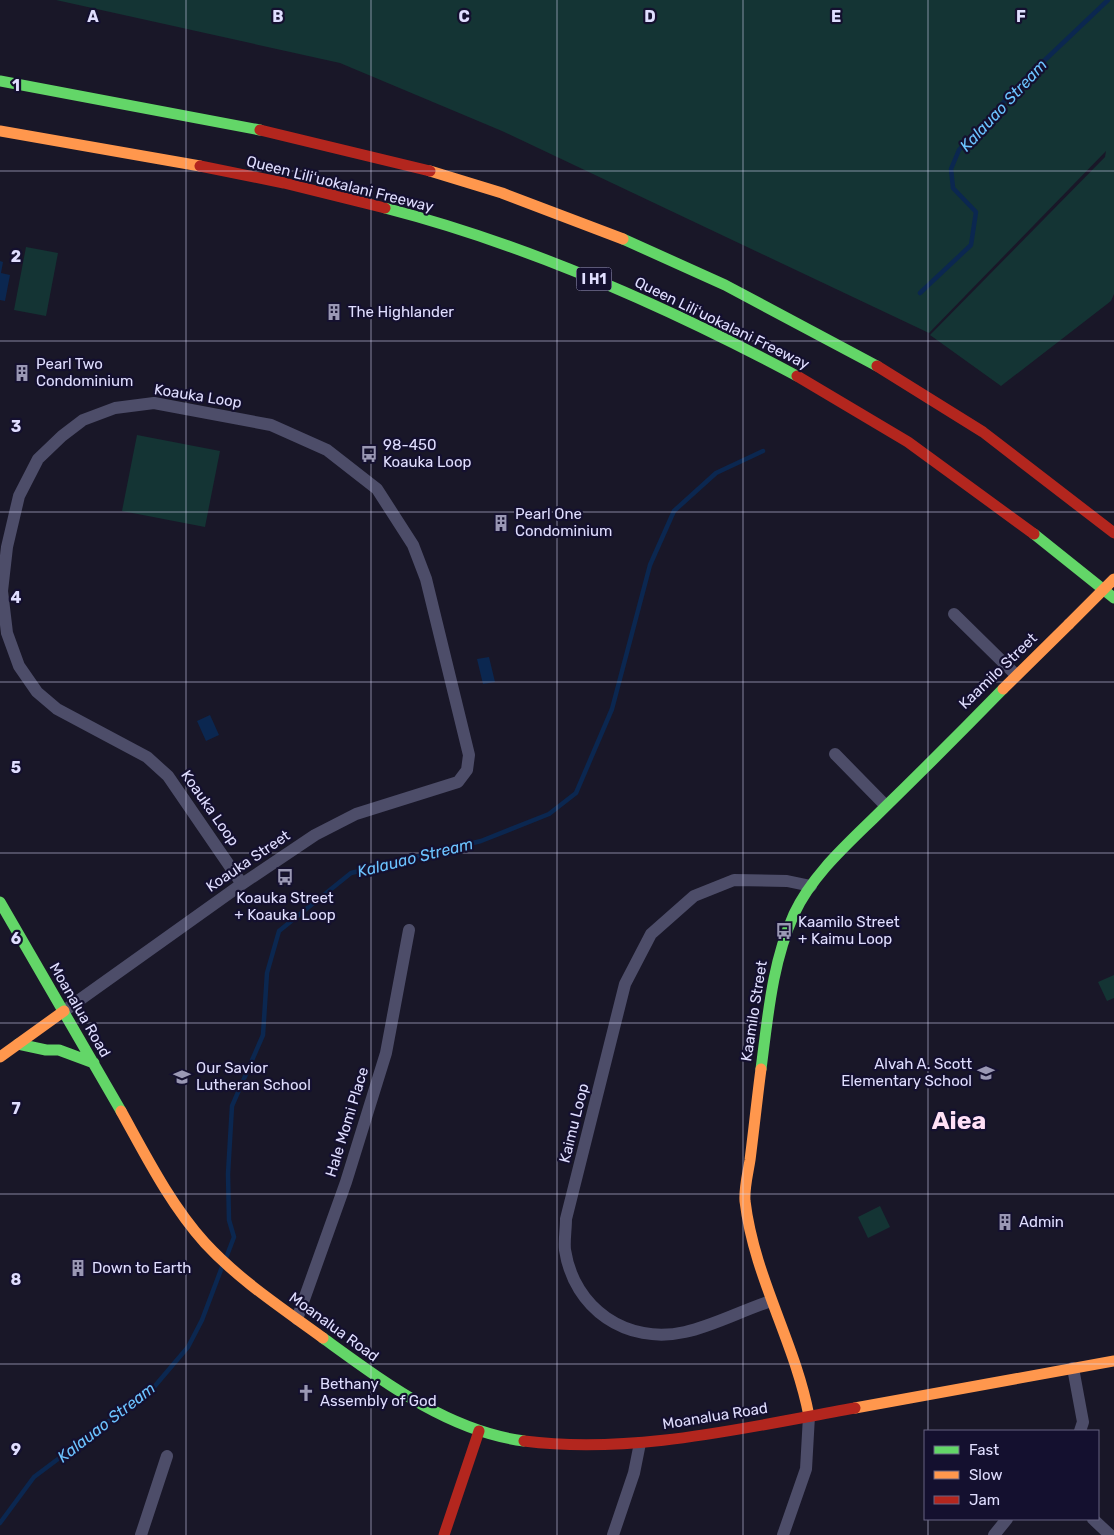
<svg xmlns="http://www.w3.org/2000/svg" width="1114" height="1535" viewBox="0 0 1114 1535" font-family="Rubik,sans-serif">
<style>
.green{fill:#143434}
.water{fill:#0b2750}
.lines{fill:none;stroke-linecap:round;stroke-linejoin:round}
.stream{stroke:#0b2750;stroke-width:4.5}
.street{stroke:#4d4d69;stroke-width:12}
.fast{stroke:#63d668;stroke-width:11}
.slow{stroke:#ff974d;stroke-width:11}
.jam{stroke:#b3261e;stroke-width:11}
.slow-bridge{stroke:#ff974d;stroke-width:11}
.grid{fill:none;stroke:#e0deff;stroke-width:1;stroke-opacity:0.55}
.labels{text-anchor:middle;stroke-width:4.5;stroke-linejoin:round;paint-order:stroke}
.shield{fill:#14102f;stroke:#a3a0c1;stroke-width:1}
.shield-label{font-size:14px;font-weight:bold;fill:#e0deff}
.street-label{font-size:15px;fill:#e0deff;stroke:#14102f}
.poi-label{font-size:15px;fill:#e0deff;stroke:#14102f;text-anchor:start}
.water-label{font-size:16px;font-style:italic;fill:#6cc3ff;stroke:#14102f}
.town-label{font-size:25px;font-weight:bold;fill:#ffe0f6;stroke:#14102f}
.grid-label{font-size:16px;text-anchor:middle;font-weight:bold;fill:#e0deff;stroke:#14102f;stroke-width:4.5;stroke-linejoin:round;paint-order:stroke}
</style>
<rect width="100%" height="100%" fill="#191728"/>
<path class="green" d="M56,0h1058v294l-3,7 -110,85 -71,-51 175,-178 1,-6 -177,182 -427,-202 -162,-68z
M26,247l32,6 -12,63 -32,-6z
M137,435l83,16 -15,76 -83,-16z
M1114,975v23l-7,3 -9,-19z
M880,1206l10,21 -22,11 -10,-21z"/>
<path class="water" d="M0,261l3,1 -2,11 9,2 -5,26 -5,-1z
M489,657l6,25 -12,2 -6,-25z
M210,715l9,20 -13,6 -9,-20z"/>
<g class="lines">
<path class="stream" d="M920,293l51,-48 5,-33 -23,-24 -2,-19 8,-19 66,-71 83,-79
M226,1258l8,-21 -5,-17 -1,-46 4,-68 31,-71 4,-62 12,-42 72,-58 130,-32 68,-27 27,-21 36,-84 38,-144 24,-54 42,-38 47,-22
M0,1523l34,-46 120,-90 34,-40 14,-27 20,-53"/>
<path class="street" d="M954,614l62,61
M835,754l50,51
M64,1011l178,-127 73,-49 41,-21 102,-32 9,-12 2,-15 -43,-176 -13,-34 -36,-56 -50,-39 -56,-25 -117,-22 -39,5 -32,12 -21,16 -24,23 -19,37 -12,51 -5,44 5,42 12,33 18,26 20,17 90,48 21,19 74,108
M771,1301c-28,9 -58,25 -86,31 -58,13 -111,-23 -120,-82 -1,-10 1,-21 1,-31l59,-235 26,-50 43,-38 40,-16 53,1 24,5
M297,1319l49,-137 40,-129 23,-123
M1073,1368l10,54 -3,9
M1093,1519l17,16
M141,1535l26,-79
M613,1535l21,-62 6,-30
M783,1535l23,-66 3,-53
M994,1535l13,-16"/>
<path class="fast" d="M0,81l260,49
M385,208c144,37 281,98 412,168
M623,239l102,46 152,81
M1034,534l80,64
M0,902l121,209
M18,1044l28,6h13l35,13
M761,1069c7,-53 11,-106 33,-155 19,-41 57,-73 88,-104 41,-40 81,-80 121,-121
M323,1338c61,44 125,93 201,103"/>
<path class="slow" d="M0,131l200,35
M430,171l72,22 121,46
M1003,689l66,-65
M0,1057l64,-46
M761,1069c-4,30 -7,60 -11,91 -2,13 -6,28 -5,41 9,76 50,141 64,215
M121,1111c25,45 49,93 84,132 34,37 77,65 118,95
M855,1408l259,-47"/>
<path class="jam" d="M260,130l170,41
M200,166l84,17 101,25
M877,366l106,66 131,101
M797,376l111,66 126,92
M524,1441c110,14 223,-14 331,-33
M444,1535l35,-104"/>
<path class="slow-bridge" d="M1069,624l45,-45"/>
</g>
<path class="grid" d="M186,0v1535M371,0v1535M557,0v1535M743,0v1535M928,0v1431M0,171h1114M0,341h1114M0,512h1114M0,682h1114M0,853h1114M0,1023h1114M0,1194h1114M0,1364h1114M928,1519v16"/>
<defs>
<g id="building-bare" transform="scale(1.35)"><path d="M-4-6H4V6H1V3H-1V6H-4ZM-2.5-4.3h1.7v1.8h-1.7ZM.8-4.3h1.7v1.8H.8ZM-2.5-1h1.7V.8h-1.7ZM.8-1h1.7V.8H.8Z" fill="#9a98b4" stroke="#14102f" stroke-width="2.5" paint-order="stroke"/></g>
<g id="bus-bare" transform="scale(1.35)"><path d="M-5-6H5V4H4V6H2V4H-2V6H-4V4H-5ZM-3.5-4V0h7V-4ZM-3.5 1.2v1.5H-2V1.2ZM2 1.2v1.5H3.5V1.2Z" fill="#9a98b4" stroke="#14102f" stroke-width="2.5" paint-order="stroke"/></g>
<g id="school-bare" transform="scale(1.35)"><path d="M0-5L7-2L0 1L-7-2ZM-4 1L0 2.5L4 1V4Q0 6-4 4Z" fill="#9a98b4" stroke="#14102f" stroke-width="2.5" paint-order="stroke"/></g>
<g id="church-bare" transform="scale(1.35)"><path d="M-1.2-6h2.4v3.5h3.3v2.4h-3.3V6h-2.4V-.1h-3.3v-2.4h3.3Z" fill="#9a98b4" stroke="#14102f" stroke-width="2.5" paint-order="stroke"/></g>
</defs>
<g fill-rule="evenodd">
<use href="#building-bare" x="334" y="312"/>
<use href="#building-bare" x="22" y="373"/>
<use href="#bus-bare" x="369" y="454"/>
<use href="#building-bare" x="501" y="523"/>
<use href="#bus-bare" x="285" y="877"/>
<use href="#bus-bare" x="784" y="931"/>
<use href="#school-bare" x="986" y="1073"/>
<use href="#school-bare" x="182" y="1077"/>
<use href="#building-bare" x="1005" y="1222"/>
<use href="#building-bare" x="78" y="1268"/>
<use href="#church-bare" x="306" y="1393"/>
</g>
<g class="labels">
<rect class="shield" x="576.5" y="267.5" width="35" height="23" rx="4"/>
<g class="shield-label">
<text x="594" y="284">I H1</text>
</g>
<g class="street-label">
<text transform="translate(340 184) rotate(14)" y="5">Queen Liliʻuokalani Freeway</text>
<text transform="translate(722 323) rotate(26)" y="5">Queen Liliʻuokalani Freeway</text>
<text transform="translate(198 396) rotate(9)" y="5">Koauka Loop</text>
<text transform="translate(998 671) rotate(-44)" y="5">Kaamilo Street</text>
<text transform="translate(210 808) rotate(55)" y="5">Koauka Loop</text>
<text transform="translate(248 861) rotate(-34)" y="5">Koauka Street</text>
<text transform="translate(80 1010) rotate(60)" y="5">Moanalua Road</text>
<text transform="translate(754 1011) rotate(-81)" y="5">Kaamilo Street</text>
<text transform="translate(347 1122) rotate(-73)" y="5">Hale Momi Place</text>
<text transform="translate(574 1123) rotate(-76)" y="5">Kaimu Loop</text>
<text transform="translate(334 1327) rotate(36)" y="5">Moanalua Road</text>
<text transform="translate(715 1416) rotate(-9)" y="5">Moanalua Road</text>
</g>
<g class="poi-label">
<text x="348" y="317">The Highlander</text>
<text x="36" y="369">Pearl Two<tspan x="36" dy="17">Condominium</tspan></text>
<text x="383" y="450">98-450<tspan x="383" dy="17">Koauka Loop</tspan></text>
<text x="515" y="519">Pearl One<tspan x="515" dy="17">Condominium</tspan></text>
<text x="285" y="903" text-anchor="middle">Koauka Street<tspan x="285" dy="17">+ Koauka Loop</tspan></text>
<text x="798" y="927">Kaamilo Street<tspan x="798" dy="17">+ Kaimu Loop</tspan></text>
<text x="972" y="1069" text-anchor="end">Alvah A. Scott<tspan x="972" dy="17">Elementary School</tspan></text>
<text x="196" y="1073">Our Savior<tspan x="196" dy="17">Lutheran School</tspan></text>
<text x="1019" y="1227">Admin</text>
<text x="92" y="1273">Down to Earth</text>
<text x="320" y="1389">Bethany<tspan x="320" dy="17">Assembly of God</tspan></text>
</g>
<g class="water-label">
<text transform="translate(1003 105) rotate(-47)" y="6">Kalauao Stream</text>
<text transform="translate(415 857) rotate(-14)" y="6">Kalauao Stream</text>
<text transform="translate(106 1422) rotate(-38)" y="6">Kalauao Stream</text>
</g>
<g class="town-label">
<text x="959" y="1129">Aiea</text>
</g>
</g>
<g class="grid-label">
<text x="93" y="22">A</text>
<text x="278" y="22">B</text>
<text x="464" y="22">C</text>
<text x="650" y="22">D</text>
<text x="836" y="22">E</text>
<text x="1021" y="22">F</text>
<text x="16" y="91">1</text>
<text x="16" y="262">2</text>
<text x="16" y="432">3</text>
<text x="16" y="603">4</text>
<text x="16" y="773">5</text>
<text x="16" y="944">6</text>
<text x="16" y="1114">7</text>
<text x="16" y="1285">8</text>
<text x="16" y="1455">9</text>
</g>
<rect x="924" y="1430" width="175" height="90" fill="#14102f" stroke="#666282"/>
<rect x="934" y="1446" width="25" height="8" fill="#63d668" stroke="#666282"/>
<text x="969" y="1455" font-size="15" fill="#e0deff">Fast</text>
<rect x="934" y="1471" width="25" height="8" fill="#ff974d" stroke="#666282"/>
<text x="969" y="1480" font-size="15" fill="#e0deff">Slow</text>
<rect x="934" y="1496" width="25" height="8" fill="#b3261e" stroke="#666282"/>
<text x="969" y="1505" font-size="15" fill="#e0deff">Jam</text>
</svg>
